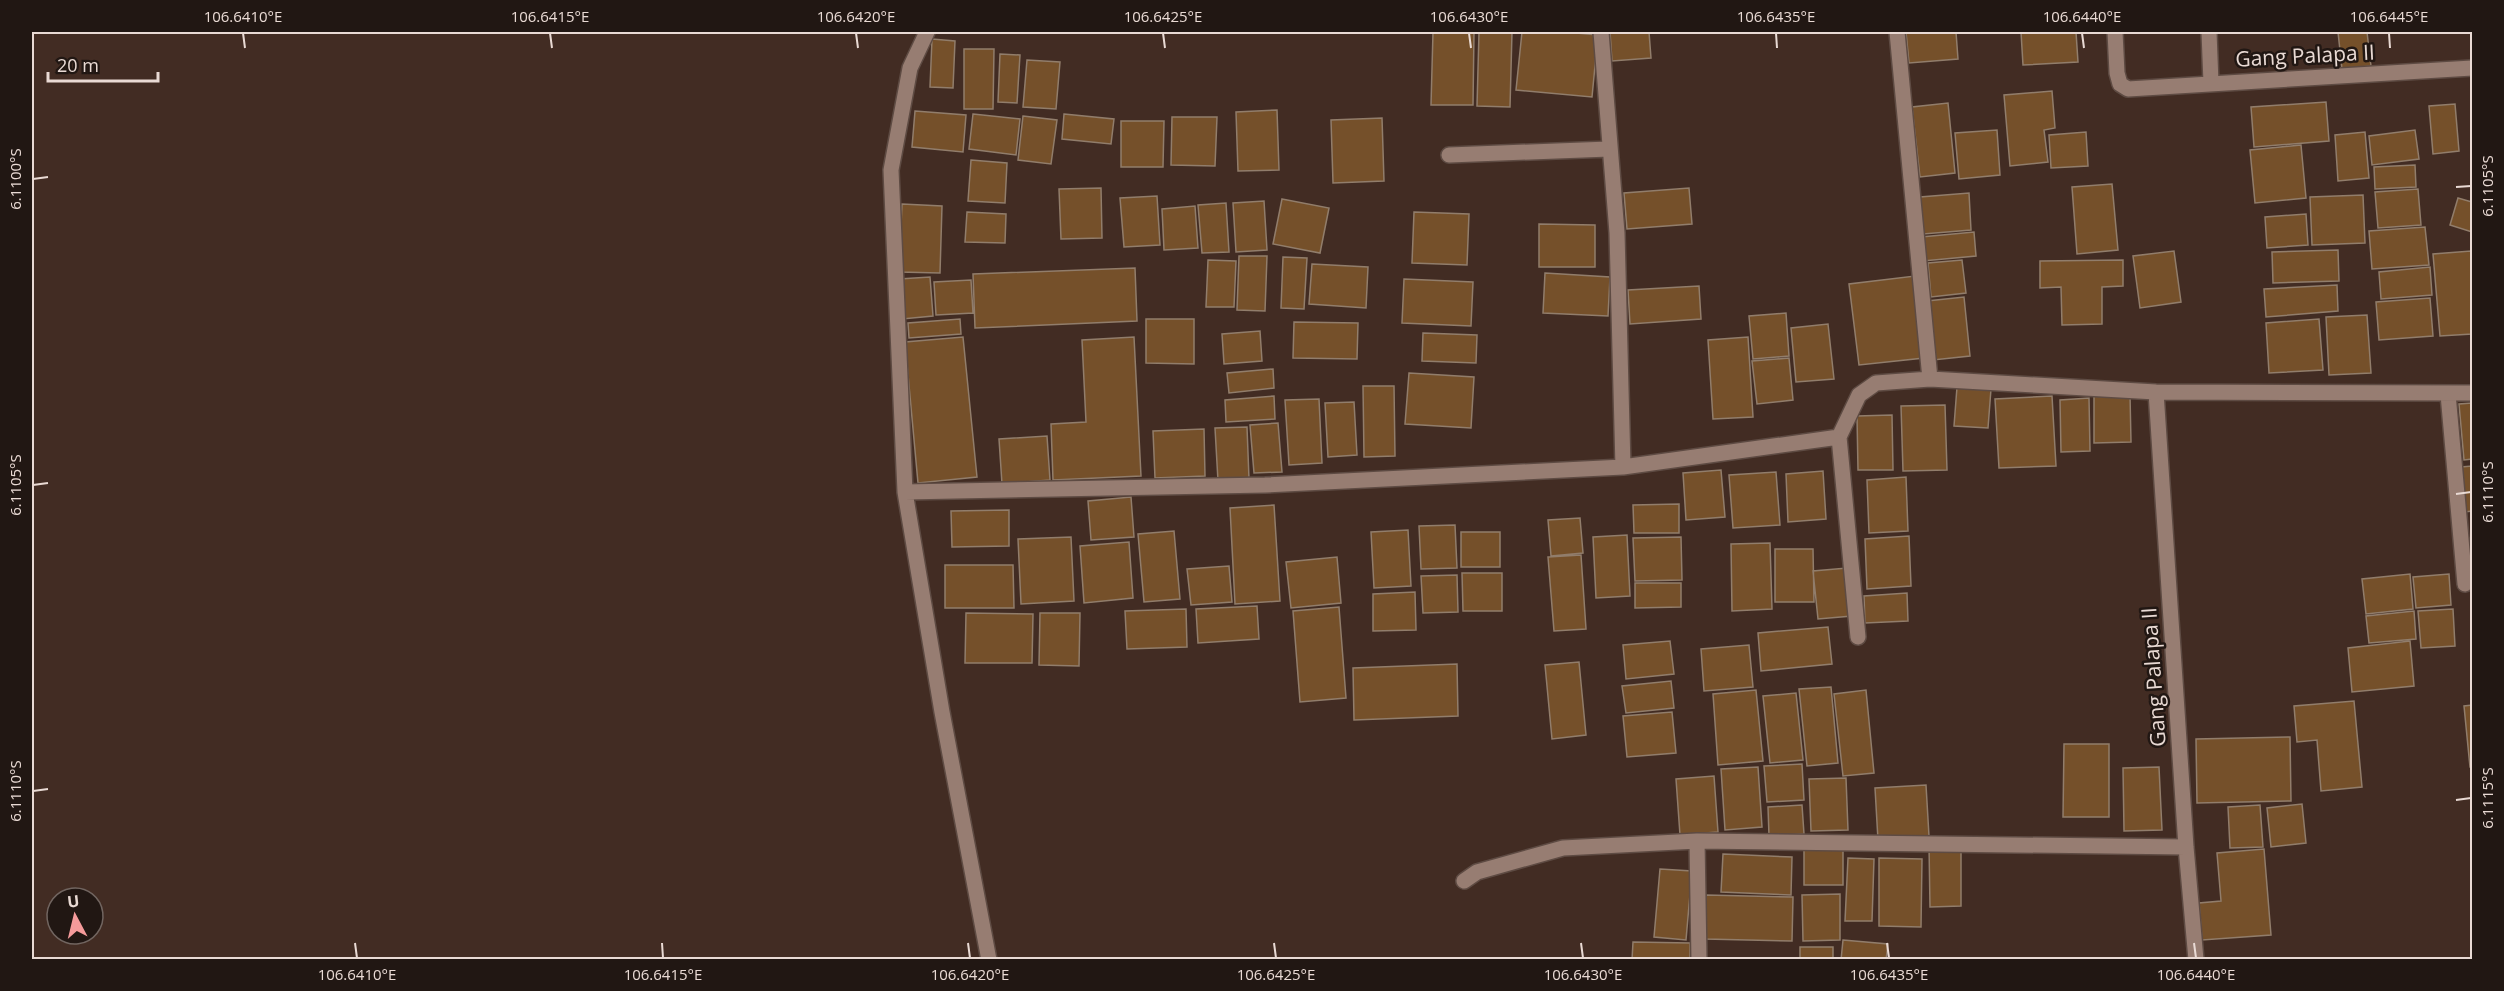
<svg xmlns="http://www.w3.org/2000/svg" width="2504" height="991" viewBox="0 0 2504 991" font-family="'Open Sans',sans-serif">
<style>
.building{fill:#75502a;stroke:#917d6b;stroke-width:1.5}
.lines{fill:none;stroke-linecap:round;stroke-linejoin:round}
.minor-casing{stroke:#5e4b43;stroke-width:18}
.minor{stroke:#977d72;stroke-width:15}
.ticks{fill:none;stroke:#e9dad4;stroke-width:2}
.labels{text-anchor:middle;stroke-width:5;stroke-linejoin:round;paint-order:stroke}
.street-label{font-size:21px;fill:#e9dad4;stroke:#211713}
.neatline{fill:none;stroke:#e9dad4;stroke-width:2}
.ticks-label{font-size:15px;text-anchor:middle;fill:#e9dad4}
</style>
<rect width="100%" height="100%" fill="#422c23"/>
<path class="building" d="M1433,32h41l-1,73h-42z
M1479,32h33l-2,75 -33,-1z
M1522,32h43l33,3 -6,62 -76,-7z
M1610,32h39l2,26 -39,3z
M1906,32h50l2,27 -49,4z
M2021,32h55l2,30 -55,3z
M2338,32h29l4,34 -29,3z
M932,39l23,2 -2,47 -23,-1z
M964,49h30l-1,60h-29z
M1000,54l20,1 -3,48 -19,-1z
M1027,60l33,2 -4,47 -33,-2z
M2052,91l3,37 -11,2 4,32 -38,4 -6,-71z
M2326,102l3,39 -75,6 -3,-40z
M1948,103l7,70 -35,4 -8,-70z
M2455,104l4,47 -26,3 -4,-48z
M1277,110l2,60 -41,1 -2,-59z
M915,111l51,4 -3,37 -51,-5z
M973,114l47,5 -4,36 -47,-6z
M1064,114l50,5 -3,25 -49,-5z
M1023,116l34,4 -6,44 -33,-4z
M1172,117h45l-2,49 -44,-1z
M1382,118l2,63 -51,2 -2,-63z
M1121,121h43l-1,46h-42z
M1997,130l3,45 -41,4 -4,-46z
M2415,130l4,29 -47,6 -3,-29z
M2086,132l2,34 -37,2 -2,-33z
M2365,132l4,46 -31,3 -3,-46z
M2301,145l5,53 -51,5 -5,-53z
M971,160l36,3 -2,40 -37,-2z
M2415,165l1,22 -41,2 -1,-22z
M2112,184l6,66 -41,4 -5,-67z
M1101,188l1,50 -41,1 -2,-50z
M1689,188l3,36 -65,5 -3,-36z
M2418,189l3,36 -43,3 -3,-36z
M1969,193l2,37 -48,4 -3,-37z
M2363,195l2,48 -53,2 -2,-48z
M1157,196l3,49 -36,2 -4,-49z
M2458,198l14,4v30l-22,-7z
M1282,199l47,9 -9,45 -47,-9z
M1264,201l3,49 -31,2 -3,-49z
M1226,203l3,49 -27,1 -4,-48z
M902,204l40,2 -2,67 -41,-1z
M1195,206l3,42 -34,2 -2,-41z
M967,212l39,2 -1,29 -40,-1z
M1414,212l55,2 -2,51 -55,-2z
M2306,214l2,31 -41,3 -2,-31z
M1539,224l56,1v42h-56z
M2425,227l4,38 -57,4 -3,-38z
M1974,232l2,24 -53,5 -2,-24z
M2338,250l1,31 -66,2 -1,-31z
M2174,251l7,51 -41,6 -7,-52z
M2471,251l1,83 -32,2 -7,-82z
M1239,256h28l-2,55 -28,-1z
M1283,257l24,1 -3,51 -23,-1z
M1208,260l28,1 -2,46h-28z
M1962,260l4,33 -35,4 -3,-34z
M2123,260v26l-21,1v37l-40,1 -1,-38 -21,1v-27z
M1312,264l56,3 -2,41 -57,-4z
M2430,267l2,28 -51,4 -2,-27z
M1135,268l2,53 -162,7 -2,-54z
M1545,273l65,4 -2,39 -65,-3z
M1915,276l9,82 -65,7 -10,-81z
M930,277l3,39 -31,3 -3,-40z
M1404,279l69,3 -2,44 -69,-3z
M971,280l2,33 -37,2 -2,-33z
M2337,285l1,26 -72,6 -2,-28z
M1699,286l2,33 -71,5 -2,-34z
M1964,297l6,59 -37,4 -6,-59z
M2430,298l3,38 -54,4 -3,-38z
M1786,313l3,43 -36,3 -4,-43z
M2367,315l4,58 -42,2 -3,-58z
M960,319l1,15 -52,4 -1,-15z
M1146,319h48v45l-48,-1z
M2319,319l4,51 -54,3 -3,-50z
M1294,322l64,1 -1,36 -64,-1z
M1828,324l6,55 -38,3 -5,-54z
M1260,331l2,30 -38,3 -2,-30z
M1423,333l54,2 -1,28 -54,-2z
M963,337l14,140 -59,6 -13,-141z
M1134,337l7,139 -88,4 -2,-56 35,-2 -4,-82z
M1748,337l5,80 -40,2 -5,-79z
M1789,358l4,42 -36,4 -5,-43z
M1273,369l1,19 -45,5 -2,-20z
M1409,373l65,4 -3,51 -66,-4z
M1363,386h31l1,70 -31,1z
M1957,387l34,2 -3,39 -34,-2z
M2094,395h36l1,47 -37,1z
M1274,396l1,23 -49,3 -1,-22z
M2052,396l4,70 -57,2 -4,-69z
M2089,398l1,53 -29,1 -1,-52z
M1319,399l3,64 -33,2 -4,-65z
M1354,402l3,53 -29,2 -3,-54z
M2472,403v56l-8,1 -5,-56z
M1945,405l2,65 -44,1 -2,-65z
M1892,415l1,55h-35l-1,-54z
M1278,423l4,49 -28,1 -4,-48z
M1247,427l2,52 -31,2 -3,-53z
M1204,429l1,47 -50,2 -2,-47z
M1047,436l3,44 -48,4 -3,-45z
M2472,466v45l-7,1 -4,-45z
M1721,470l4,47 -39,3 -3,-47z
M1823,471l3,48 -38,3 -2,-48z
M1776,472l4,53 -47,3 -4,-53z
M1906,477l2,54 -39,2 -2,-53z
M1131,497l3,40 -43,3 -3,-39z
M1679,504v29h-45l-1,-28z
M1274,505l6,96 -45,3 -5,-96z
M1009,510v36l-57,1 -1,-36z
M1580,518l3,35 -32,3 -3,-36z
M1455,525l2,43 -36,1 -2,-43z
M1408,530l3,56 -37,2 -3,-56z
M1174,531l6,68 -36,3 -6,-68z
M1461,532h39v35h-39z
M1627,535l3,61 -34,2 -3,-61z
M1909,536l2,50 -44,3 -2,-50z
M1071,537l3,64 -53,3 -3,-65z
M1681,537l1,43 -47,1 -2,-43z
M2472,538v57h-1l-5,-56z
M1129,542l4,56 -49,5 -4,-57z
M1770,543l2,66 -40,2 -1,-67z
M1775,549h38l1,53h-39z
M1581,555l5,74 -32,2 -6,-74z
M1337,557l4,46 -50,5 -5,-46z
M945,565h68l1,43h-69z
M1229,566l3,36 -41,3 -4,-36z
M1847,568l5,48 -34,3 -5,-48z
M1462,573h40v38h-39z
M2410,574l3,35 -47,5 -4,-35z
M2449,574l2,31 -35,3 -3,-31z
M1457,575l1,37 -35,1 -2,-37z
M1635,583h46v24l-46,1z
M1415,592l1,38 -43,1v-37z
M1907,593l1,28 -43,2 -1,-27z
M1257,606l2,33 -61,4 -2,-34z
M1339,607l7,91 -46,4 -7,-91z
M1186,609l1,38 -60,2 -2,-38z
M2453,609l2,37 -34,2 -3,-37z
M2414,611l2,28 -47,4 -3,-27z
M966,613l67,1 -1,49h-67z
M1040,613h40l-1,53 -40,-1z
M1828,627l4,37 -71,7 -3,-38z
M1670,641l4,33 -48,5 -3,-34z
M2410,641l4,45 -62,6 -4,-44z
M1749,645l4,42 -49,4 -3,-42z
M1579,662l7,73 -34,4 -7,-74z
M1457,664l1,52 -104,4 -1,-52z
M1671,681l3,27 -48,5 -4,-27z
M1831,687l7,76 -31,3 -8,-77z
M1756,690l7,71 -45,4 -5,-71z
M1866,690l8,83 -31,3 -9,-82z
M1796,693l7,67 -33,3 -7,-67z
M2354,701l8,86 -41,4 -4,-51 -20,2 -3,-36z
M2472,705v62h-2l-6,-61z
M1672,712l4,41 -49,4 -4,-41z
M2290,737l1,64 -94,2 -1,-64z
M2064,744h45v73h-46z
M1802,764l2,36 -37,2 -3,-36z
M1758,767l4,60 -37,3 -4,-61z
M2159,767l3,63 -38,1 -1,-63z
M1714,776l4,56 -38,3 -4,-56z
M1846,778l2,52 -37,1 -2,-52z
M1926,785l3,51 -51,4 -3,-52z
M2302,804l4,39 -35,4 -4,-39z
M1802,805l2,29 -35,2 -1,-29z
M2260,805l3,42 -33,1 -2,-41z
M1929,845h32v61l-31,1z
M1843,846v39h-39v-38z
M2264,849l7,86 -69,5 -3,-37 22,-2 -4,-48z
M1723,854l69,3 -1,38 -70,-3z
M1848,858l26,1 -2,62h-27z
M1879,858l43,1 -1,68 -42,-1z
M1660,869l32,2 -6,69 -32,-3z
M1840,894v46l-37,1 -1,-46z
M1706,895l87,2 -1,44 -87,-2z
M1843,940l45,4 -2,16h-45z
M1633,942l57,1v17h-58z
M1800,947h33v13h-33z"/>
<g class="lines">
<g class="minor-casing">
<path id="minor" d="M927,32l-17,36 -19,102 14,322 37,220 47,248
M1601,32l16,201 6,234
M1897,32l33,347
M2115,32l2,41 3,11 8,5 344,-21
M2209,32l2,51
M1449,155l160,-6
M2156,392l30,455 10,113
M2448,394l17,190
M1839,437l19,200
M905,492l360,-7 358,-18 216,-30 20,-42 17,-12 54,-4 226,13 316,1
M1697,841l2,119
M1464,881l13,-9 86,-24 134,-7 489,6"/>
</g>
<use href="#minor" class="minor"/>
</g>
<path class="ticks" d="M243,33l2,15M550,33l2,15M856,33l2,15M1163,33l2,15M1469,33l2,15M1776,33l1,15M2082,33l2,15M2389,33l1,15M33,179l15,-2M2456,187l15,-1M33,485l15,-2M2456,494l15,-2M33,791l15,-2M2456,800l15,-2M355,943l2,15M662,943l1,15M968,943l2,15M1274,943l2,15M1581,943l2,15M1887,943l2,15M2194,943l2,15"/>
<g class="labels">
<g class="street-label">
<text transform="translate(2305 56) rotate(-3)" y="7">Gang Palapa II</text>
<text transform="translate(2154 677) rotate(-94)" y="7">Gang Palapa II</text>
</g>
</g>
<rect width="2504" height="991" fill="none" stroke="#211713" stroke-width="66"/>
<g transform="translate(75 916) rotate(353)"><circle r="28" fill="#211713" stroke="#716560" stroke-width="1.5"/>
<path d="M0-4.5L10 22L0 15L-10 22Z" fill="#f59b9b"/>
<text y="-9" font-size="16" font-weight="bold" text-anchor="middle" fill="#e9dad4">U</text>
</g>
<path d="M48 72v9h110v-9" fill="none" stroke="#e9dad4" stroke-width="3"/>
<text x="57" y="72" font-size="18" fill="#e9dad4" stroke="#211713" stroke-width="4.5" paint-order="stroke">20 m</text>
<rect x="33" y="33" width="2438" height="925" class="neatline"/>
<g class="ticks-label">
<text x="243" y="22">106.6410°E</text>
<text x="550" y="22">106.6415°E</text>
<text x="856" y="22">106.6420°E</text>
<text x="1163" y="22">106.6425°E</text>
<text x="1469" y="22">106.6430°E</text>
<text x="1776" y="22">106.6435°E</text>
<text x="2082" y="22">106.6440°E</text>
<text x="2389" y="22">106.6445°E</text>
<text transform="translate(16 179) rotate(-90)" y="5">6.1100°S</text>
<text transform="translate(2488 186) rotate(-90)" y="5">6.1105°S</text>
<text transform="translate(16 485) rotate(-90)" y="5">6.1105°S</text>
<text transform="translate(2488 492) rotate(-90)" y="5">6.1110°S</text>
<text transform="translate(16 791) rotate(-90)" y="5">6.1110°S</text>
<text transform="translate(2488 798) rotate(-90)" y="5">6.1115°S</text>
<text x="357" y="980">106.6410°E</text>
<text x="663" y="980">106.6415°E</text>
<text x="970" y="980">106.6420°E</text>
<text x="1276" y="980">106.6425°E</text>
<text x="1583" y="980">106.6430°E</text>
<text x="1889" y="980">106.6435°E</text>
<text x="2196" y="980">106.6440°E</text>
</g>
</svg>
